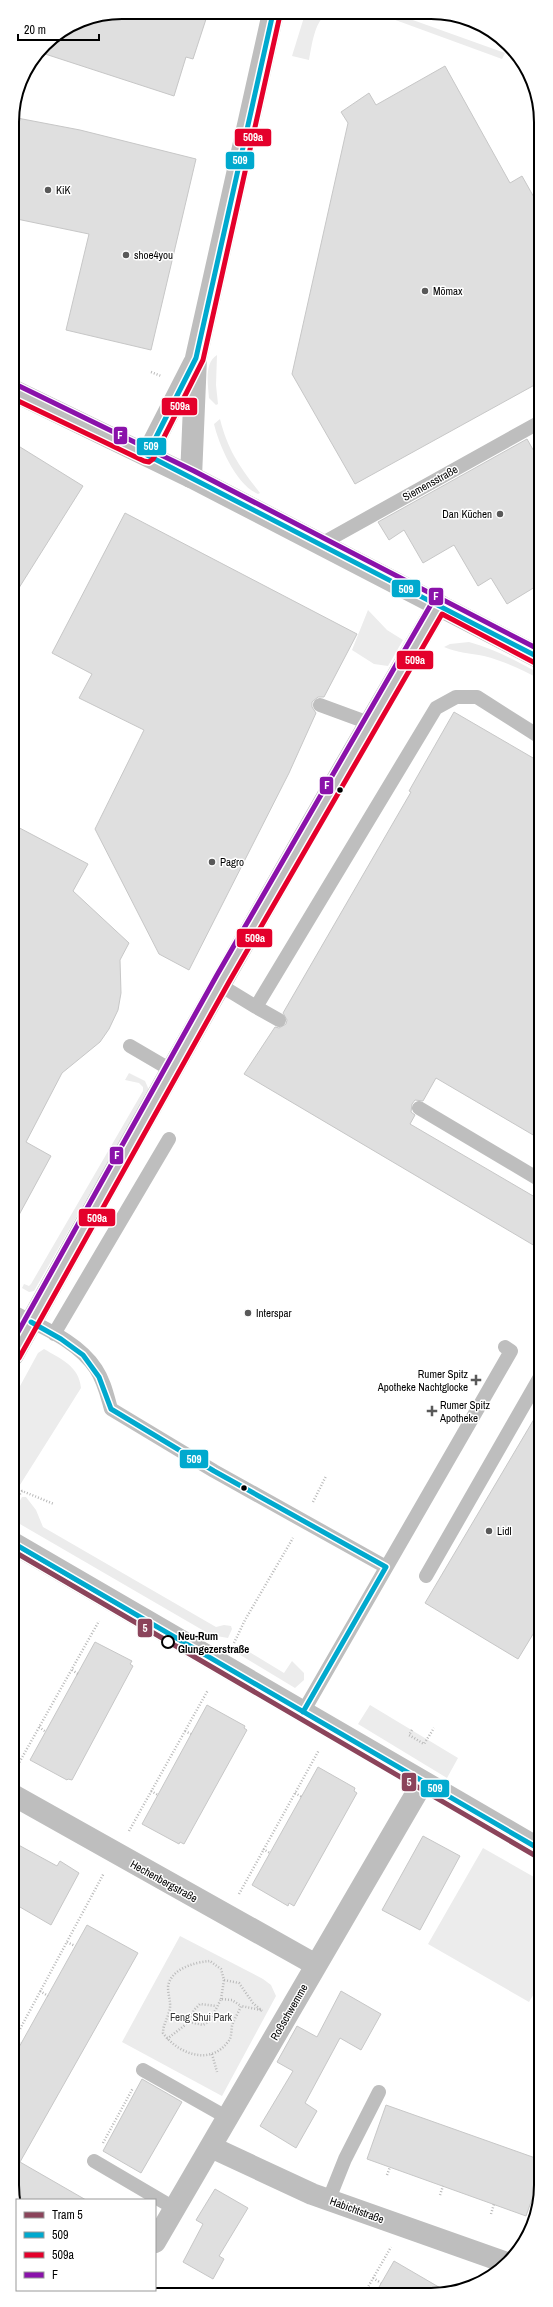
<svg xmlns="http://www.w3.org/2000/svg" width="553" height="2307" viewBox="0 0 553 2307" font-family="'Archivo Narrow',sans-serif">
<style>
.green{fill:#ececec}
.building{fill:#dfdfdf;stroke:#c7c7c7}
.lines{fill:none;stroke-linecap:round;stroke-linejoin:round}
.path{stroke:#b9b9b9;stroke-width:2.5;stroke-dasharray:1 2;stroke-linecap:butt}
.service{stroke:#bebebe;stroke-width:14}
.minor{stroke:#bebebe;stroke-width:22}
.tertiary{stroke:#bebebe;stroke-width:22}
.bus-1-casing{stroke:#fff;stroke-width:8}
.bus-2-casing{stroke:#fff;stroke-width:8}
.bus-3-casing{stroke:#fff;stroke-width:8}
.bus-1{stroke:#00a9ce;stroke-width:5}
.bus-2{stroke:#e4002b;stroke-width:5}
.bus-3{stroke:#8a12aa;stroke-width:5}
.tram-1-casing{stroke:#fff;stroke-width:8}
.tram-1{stroke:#8b445b;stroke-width:5}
.poi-dot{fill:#595959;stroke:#fff;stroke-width:1.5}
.bus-dot{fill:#000;stroke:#fff;stroke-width:1.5}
.stop-dot{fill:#fff;stroke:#000;stroke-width:2}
.labels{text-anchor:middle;stroke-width:3;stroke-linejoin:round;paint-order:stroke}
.poi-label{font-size:11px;fill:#000;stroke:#fff;text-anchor:start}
.street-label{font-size:11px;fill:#000;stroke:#fff}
.stop-label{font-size:11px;font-weight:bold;fill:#000;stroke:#fff;text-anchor:start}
.park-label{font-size:11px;fill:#333;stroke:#fff}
.rim{fill:none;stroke:#000;stroke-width:2}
.line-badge{stroke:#fff;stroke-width:1.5}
.badge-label{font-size:11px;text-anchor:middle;font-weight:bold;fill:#fff}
</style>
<rect width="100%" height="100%" fill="#fff"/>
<path class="green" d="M327,13c-13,10 -15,32 -18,47l-17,-4 13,-42z
M379,14h17l109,39 -3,6z
M217,355l-1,30 2,19 -2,1 -7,-7c-1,-14 -5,-35 8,-43z
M220,419c8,32 20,48 40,74l-2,1c-22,-9 -39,-49 -44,-70z
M368,610l19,20 16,10 -15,26 -14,-2 -22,-14z
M469,642c25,7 48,19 71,32v5c-17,-9 -36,-18 -56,-23 -14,-3 -26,-3 -40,-9l6,-3z
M129,1073l16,8 4,9 -115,201 -5,1 -7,-4 2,-4 5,2 2,-2 112,-193v-4l-4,-4 -14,-3z
M44,1349c17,10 35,17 37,39l-68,108v-97l25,-46z
M22,1497h4l10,13 7,17 173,100 8,-2 7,1 1,3 -4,9 -17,-3 -198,-115v-7z
M241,1647l43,26 8,-12 12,12v7l-9,8 -58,-35z
M370,1705l88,53 -11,20 -89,-54z
M483,1848l58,33v101l-12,20 -101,-58z
M180,1936l83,43 8,6 5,11 -54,100 -100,-54z"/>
<path class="building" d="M122,12l86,1 -15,46 -7,-2 -12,39 -135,-44 5,-8 36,-24z
M445,66l65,117 12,-7 18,32v174l-185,102 -63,-110 56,-251 -7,-11 28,-19 7,12z
M12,117l68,13 116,29 -45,191 -85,-20 23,-96 -77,-16z
M527,439l13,23v122l-33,20 -16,-26 -13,8 -24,-41 -31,18 -19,-33 -15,10 -11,-18z
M12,442l71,44 -71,113z
M125,513l232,121 -33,63h-6l-6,5v5l4,6 -27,60 -100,197 -30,-16 -64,-125 49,-99 -65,-32 13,-24 -40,-21z
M454,712l86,50v377l-104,-61 -13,23 -8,-1 -3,4 -1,8 4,3 -5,9 130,76v49l-296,-175 31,-47 4,1 7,-4 1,-4 -4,-7 128,-221 -2,-1z
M12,824l76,40 -15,27 56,52 -9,17 1,33 -3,17 -9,19 -9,13 -38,31 -36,69 25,14 -38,70z
M540,1409l1,212 -23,38 -93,-56z
M95,1642l37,19 -2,3 3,2 -61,114 -4,-1 -1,1 -37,-20z
M207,1705l38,21 -1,2 3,2 -63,114 -4,-2 -1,2 -37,-20z
M318,1767l37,21 -1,3 3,2 -63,113 -5,-3 -1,3 -36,-21z
M423,1836l37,20 -40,74 -38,-20z
M13,1842l44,24 3,-5 19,12 -28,52 -38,-22z
M87,1925l51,28 -118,209 66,38h-73v-142z
M341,1991l40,23 -20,36 -21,-12 -35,65 12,8 -21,37 -36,-22 33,-55 -16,-9 20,-36 20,11z
M142,2079l40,23 -41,71 -38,-22z
M386,2105l155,55v14l-15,42 -159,-57z
M215,2189l33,19 -29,48 5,3 -11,20 -30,-17 20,-38 -7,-4z
M394,2261l55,32 -74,1z"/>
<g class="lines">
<path class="path" d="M151,372l10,4
M313,1502l13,-26
M13,1504l9,-13 32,13
M234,1643l11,-23 48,-82
M72,1670l6,4
M39,1727l7,5
M412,1730l-3,5 15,9 10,-16
M185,1731l6,3
M15,1770l84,-149
M151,1791l7,4
M295,1793l7,4
M129,1831l79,-141
M263,1849l7,4
M239,1894l80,-144
M67,1942l8,4
M40,1991l8,5
M221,1999l3,-19
M261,2010l-20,-4c-2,6 -7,13 -9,20 -1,6 0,12 -5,17 -18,23 -50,10 -64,-10 0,-8 4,-13 6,-21 3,-8 -1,-16 -1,-25 2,-18 27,-25 42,-26l11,8 3,11 15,3 14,20 9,8
M189,2022l14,3 7,-4 11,-22 11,1 9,6
M167,2039l22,-17 5,-12 6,-6 16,2
M14,2040l6,4
M13,2042l91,-169
M212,2054l5,18
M103,2143l30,-55
M387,2175l3,-8
M440,2195l3,-9
M491,2214l3,-10
M373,2278l8,5
M364,2294l27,-47"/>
<path class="service" d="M321,544l219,-122
M320,705l49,18
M220,985l36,22 180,-299 20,-11h21l63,40
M256,1007l23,13
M130,1046l41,24
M419,1108l121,72
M13,1312c28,15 65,29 83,57 8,12 11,26 15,40l103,62 172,96
M54,1334l115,-195
M426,1576l114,-199
M303,1712l208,-361 -6,-4
M143,2070l85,48
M94,2161l80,47
M329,2199l16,-40 34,-67"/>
<path class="minor" d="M147,455l47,-92
M191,477l5,-119 77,-345
M13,1355c139,-252 280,-502 426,-750
M13,1795l303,170
M211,2147l101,47 195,69
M155,2242l268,-460
M127,2293l1,-3"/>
<path class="tertiary" d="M12,390l179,87 349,181
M13,1543l528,307"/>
<g class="bus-1-casing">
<path id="bus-1" d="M273,13l-77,345 -49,97 393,203
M31,1322l30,17 22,16 16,22 12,32 103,62 172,96
M13,1543l528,307
M303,1712l83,-145"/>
</g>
<g class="bus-2-casing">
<path id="bus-2" d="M12,398l132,63 5,1 4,-3 50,-99 77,-345
M19,1358l210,-376 213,-368 95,50"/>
</g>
<g class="bus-3-casing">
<path id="bus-3" d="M15,384l179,87 346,179
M13,1341l204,-366 216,-374"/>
</g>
<use href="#bus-1" class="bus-1"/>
<use href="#bus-2" class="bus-2"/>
<use href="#bus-3" class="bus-3"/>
<g class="tram-1-casing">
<path id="tram-1" d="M13,1551l528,308"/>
</g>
<use href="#tram-1" class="tram-1"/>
</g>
<g class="poi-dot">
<circle cx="48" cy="190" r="4"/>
<circle cx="126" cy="255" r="4"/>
<circle cx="425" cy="291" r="4"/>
<circle cx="500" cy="514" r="4"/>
<circle cx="212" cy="862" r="4"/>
<circle cx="248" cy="1313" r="4"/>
<path d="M474 1374h4v4h4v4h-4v4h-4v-4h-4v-4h4z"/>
<path d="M430 1405h4v4h4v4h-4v4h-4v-4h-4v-4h4z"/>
<circle cx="489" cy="1531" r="4"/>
</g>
<g class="bus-dot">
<circle cx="340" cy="790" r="3.5"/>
<circle cx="244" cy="1488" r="3.5"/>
</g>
<circle class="stop-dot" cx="168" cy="1642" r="6"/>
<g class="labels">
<g class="poi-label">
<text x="56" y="194">KiK</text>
<text x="134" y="259">shoe4you</text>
<text x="433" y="295">Mömax</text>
<text x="492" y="518" text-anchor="end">Dan Küchen</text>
<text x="220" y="866">Pagro</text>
<text x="256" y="1317">Interspar</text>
<text x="468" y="1378" text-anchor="end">Rumer Spitz<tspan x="468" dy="13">Apotheke Nachtglocke</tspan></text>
<text x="440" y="1409">Rumer Spitz<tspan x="440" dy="13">Apotheke</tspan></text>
<text x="497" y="1535">Lidl</text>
</g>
<g class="street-label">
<text transform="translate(430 483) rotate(-29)" y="4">Siemensstraße</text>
<text transform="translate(164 1881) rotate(29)" y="4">Hechenbergstraße</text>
<text transform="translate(289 2012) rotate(-60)" y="4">Roßschwemme</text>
<text transform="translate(357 2210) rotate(20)" y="4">Habichtstraße</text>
</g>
<g class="stop-label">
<text x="178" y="1640">Neu-Rum<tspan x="178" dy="13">Glungezerstraße</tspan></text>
</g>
<g class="park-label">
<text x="201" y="2021">Feng Shui Park</text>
</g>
</g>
<path d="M0 0H553V2307H0ZM122 19H431A103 103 0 0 1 534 122V2185A103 103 0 0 1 431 2288H122A103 103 0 0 1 19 2185V122A103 103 0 0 1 122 19Z" fill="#fff" fill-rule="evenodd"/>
<path class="rim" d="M122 19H431A103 103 0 0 1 534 122V2185A103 103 0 0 1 431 2288H122A103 103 0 0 1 19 2185V122A103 103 0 0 1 122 19Z"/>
<g class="line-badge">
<rect x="234" y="128" width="38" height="19" rx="4" fill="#e4002b"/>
<rect x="225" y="151" width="30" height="19" rx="4" fill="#00a9ce"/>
<rect x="161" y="397" width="37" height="19" rx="4" fill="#e4002b"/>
<rect x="113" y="426" width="15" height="19" rx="4" fill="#8a12aa"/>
<rect x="136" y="437" width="31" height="19" rx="4" fill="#00a9ce"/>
<rect x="391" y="579" width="30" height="19" rx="4" fill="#00a9ce"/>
<rect x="428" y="587" width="16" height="19" rx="4" fill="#8a12aa"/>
<rect x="396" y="650" width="38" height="20" rx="4" fill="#e4002b"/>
<rect x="319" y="776" width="15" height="19" rx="4" fill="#8a12aa"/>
<rect x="236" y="928" width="37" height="20" rx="4" fill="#e4002b"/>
<rect x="109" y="1146" width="15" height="19" rx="4" fill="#8a12aa"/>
<rect x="78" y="1208" width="38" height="19" rx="4" fill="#e4002b"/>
<rect x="179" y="1449" width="30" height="20" rx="4" fill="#00a9ce"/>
<rect x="137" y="1618" width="16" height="20" rx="4" fill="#8b445b"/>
<rect x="401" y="1772" width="16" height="20" rx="4" fill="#8b445b"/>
<rect x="420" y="1779" width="30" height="19" rx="4" fill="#00a9ce"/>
</g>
<g class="badge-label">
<text x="253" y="141">509a</text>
<text x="240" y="164">509</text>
<text x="180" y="410">509a</text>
<text x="120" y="439">F</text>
<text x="151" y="450">509</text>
<text x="406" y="593">509</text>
<text x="436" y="600">F</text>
<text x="415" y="664">509a</text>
<text x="327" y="789">F</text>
<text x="255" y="942">509a</text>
<text x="117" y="1159">F</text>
<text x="97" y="1222">509a</text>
<text x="194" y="1463">509</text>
<text x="145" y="1632">5</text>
<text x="409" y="1786">5</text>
<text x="435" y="1792">509</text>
</g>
<rect x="16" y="2199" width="140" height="92" fill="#ffffff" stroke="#999999"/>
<rect x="24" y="2212" width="20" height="6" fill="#8b445b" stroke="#999999"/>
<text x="52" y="2219" font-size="12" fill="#000000">Tram 5</text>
<rect x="24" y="2232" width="20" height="6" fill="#00a9ce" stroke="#999999"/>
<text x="52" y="2239" font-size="12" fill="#000000">509</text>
<rect x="24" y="2252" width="20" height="6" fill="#e4002b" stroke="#999999"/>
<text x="52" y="2259" font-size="12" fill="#000000">509a</text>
<rect x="24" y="2272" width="20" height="6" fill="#8a12aa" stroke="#999999"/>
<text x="52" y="2279" font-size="12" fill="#000000">F</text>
<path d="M18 34v6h81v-6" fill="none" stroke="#000000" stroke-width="2"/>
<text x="24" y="34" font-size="12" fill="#000000" stroke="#ffffff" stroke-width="3" paint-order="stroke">20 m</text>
</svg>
